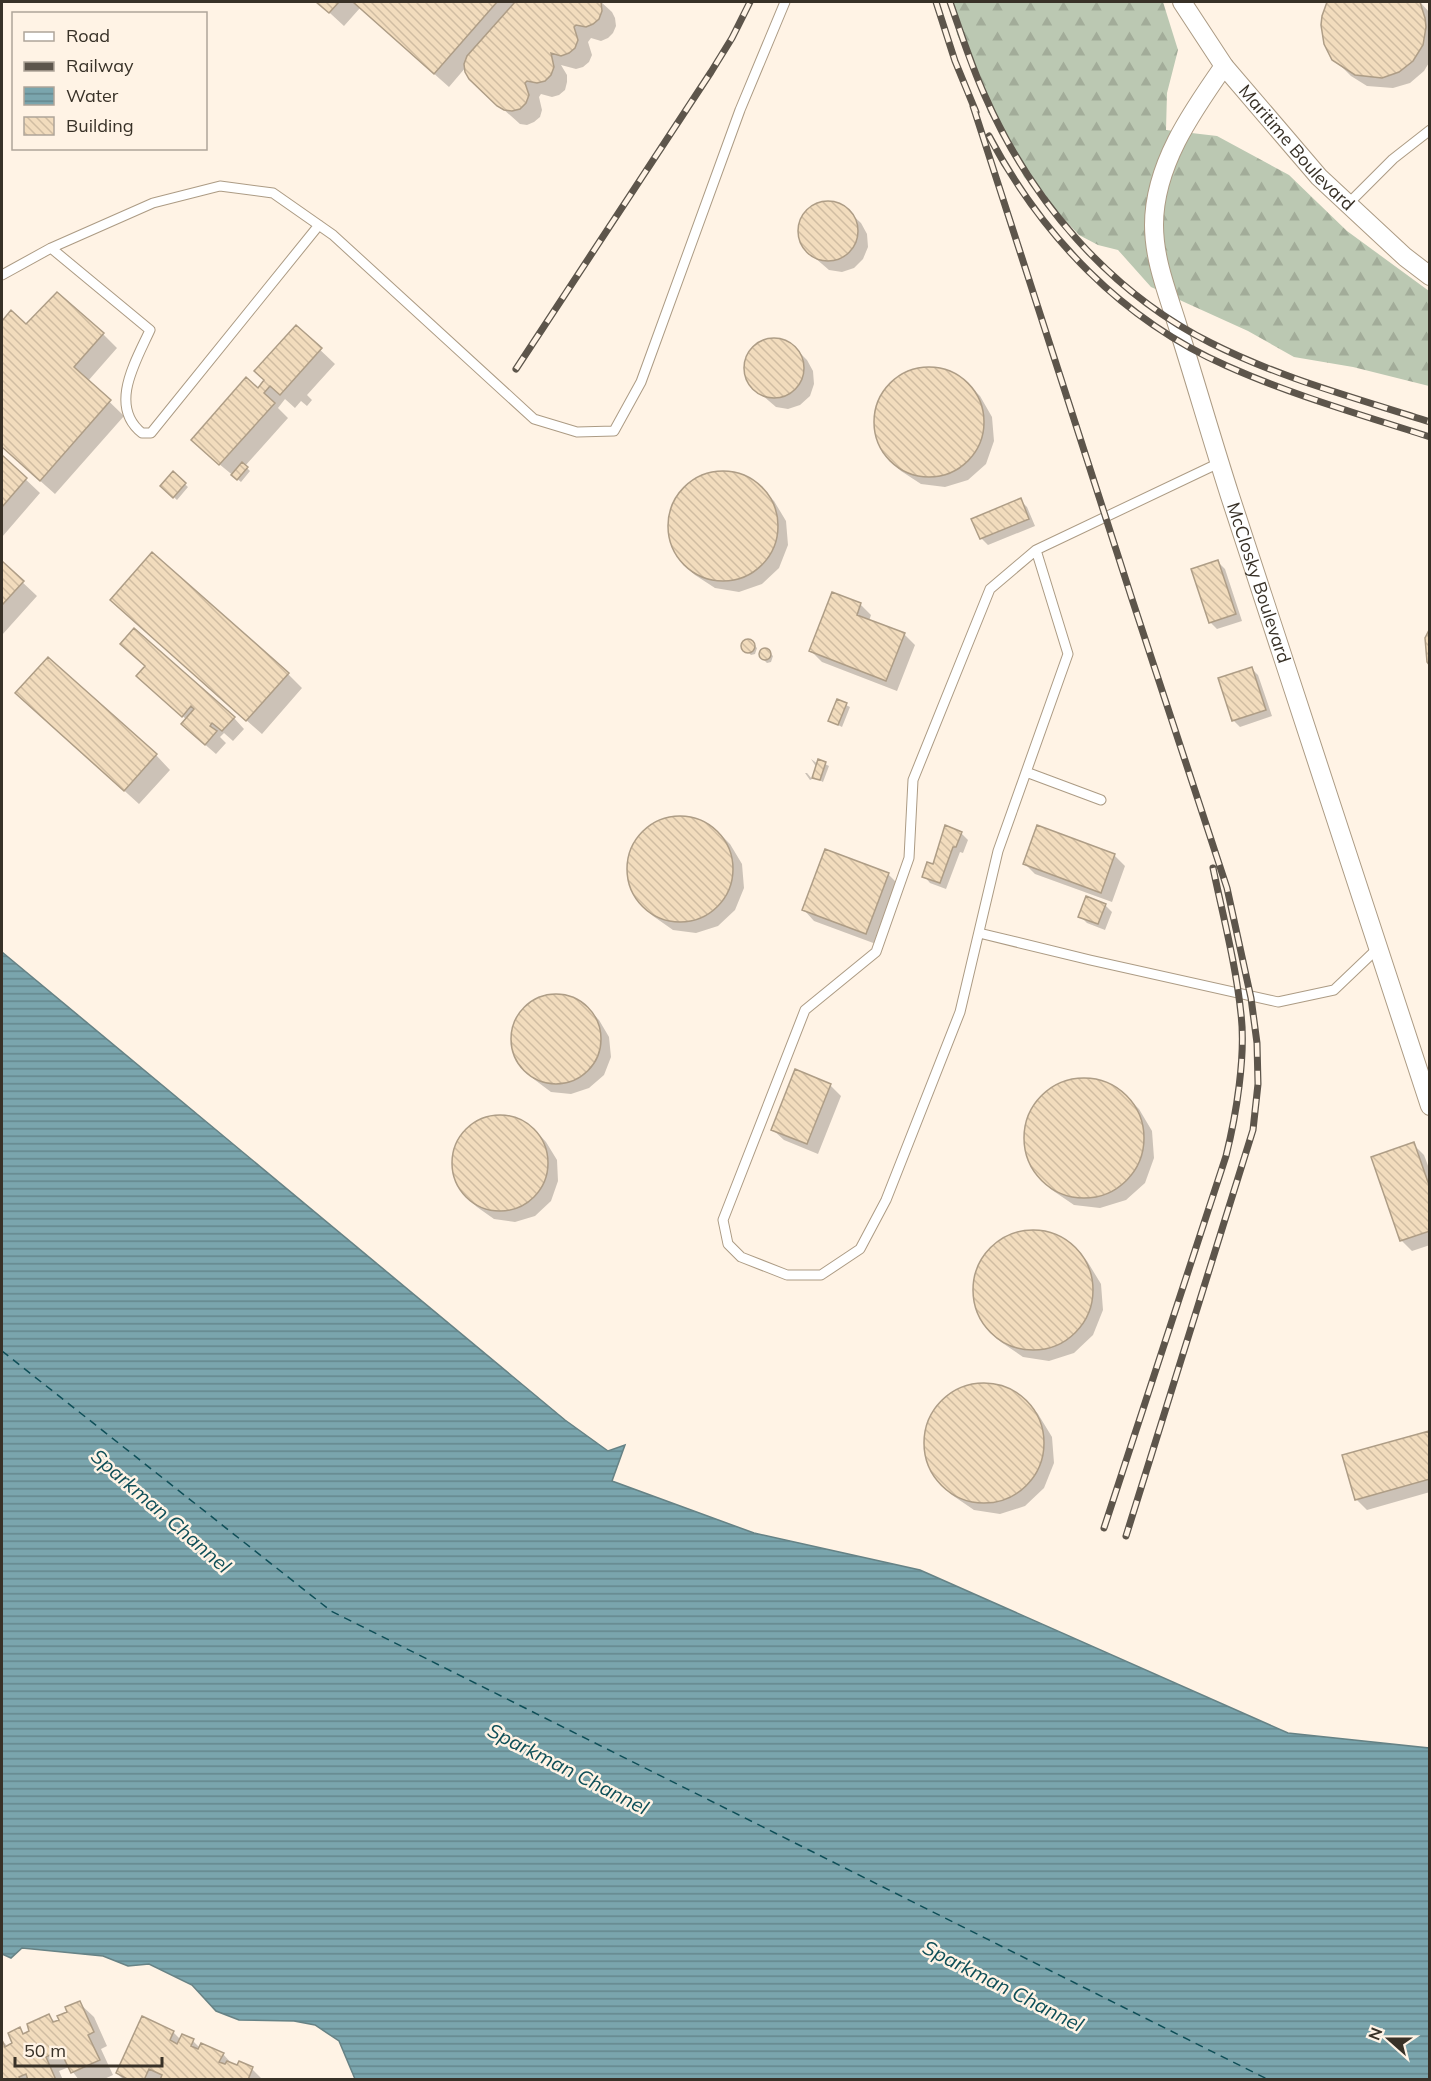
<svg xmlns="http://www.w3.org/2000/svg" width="1431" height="2081" viewBox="0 0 1431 2081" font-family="Mulish,sans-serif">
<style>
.forest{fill:url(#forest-firs)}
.water{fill:url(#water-rules);stroke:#668285;stroke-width:1.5}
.shadow{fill:#0003}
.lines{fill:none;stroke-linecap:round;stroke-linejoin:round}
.ferry{stroke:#0f4f58;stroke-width:1.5;stroke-dasharray:8 6;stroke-linecap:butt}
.building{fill:url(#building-back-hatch);stroke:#ae9d86;stroke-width:1.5}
.lane-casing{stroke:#ac9b84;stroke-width:11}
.street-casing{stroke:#ac9b84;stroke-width:20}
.lane{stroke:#fff;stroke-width:9}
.street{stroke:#fff;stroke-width:18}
.rail-casing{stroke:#5d554b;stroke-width:7}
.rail{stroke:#fff3e5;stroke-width:4.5;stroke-dasharray:14;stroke-linecap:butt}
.labels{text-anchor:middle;stroke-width:5;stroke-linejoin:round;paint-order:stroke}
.street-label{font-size:18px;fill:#383127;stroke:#fff3e5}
.water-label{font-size:20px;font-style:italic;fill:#0f4f58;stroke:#fff3e5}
</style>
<defs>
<pattern id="forest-firs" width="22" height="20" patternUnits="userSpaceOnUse" patternTransform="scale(1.5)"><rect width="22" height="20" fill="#bbc8b2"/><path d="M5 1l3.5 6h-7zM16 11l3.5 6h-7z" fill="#a2ac99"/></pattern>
<pattern id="water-rules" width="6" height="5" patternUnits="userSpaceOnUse" patternTransform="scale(1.5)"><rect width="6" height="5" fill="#7aa5ad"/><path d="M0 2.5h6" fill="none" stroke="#65878d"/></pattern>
<pattern id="building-back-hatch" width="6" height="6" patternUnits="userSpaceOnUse" patternTransform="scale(1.5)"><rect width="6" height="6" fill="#f2dcbd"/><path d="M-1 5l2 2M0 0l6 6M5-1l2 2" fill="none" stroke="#d0bda2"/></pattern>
</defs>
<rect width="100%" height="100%" fill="#fff3e5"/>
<path class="forest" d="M951,2h212l15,48 -11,43 -1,37 51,6 72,39 58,56 82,60v95l-76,-19 -59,-10 -46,-26 -97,-44 -33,-37 -20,-5 -19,-10 -55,-58 -16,-33 -20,-32 -11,-33 -20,-45z"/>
<path class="water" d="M2,952l563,468 43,31 17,-6 -13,36 142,52 166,37 368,163 141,15v331h-1074l-16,-38 -24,-16 -21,-4 -55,-1 -23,-9 -24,-26 -43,-21 -21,2 -25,-10 -81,-8 -11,10 -9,-4z"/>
<path class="shadow" d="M318,2h283l11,10 3,6 1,8 -3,7 -5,5 -7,3 -10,-3 -3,4 4,13 -3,7 -6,5 -7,2 -15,-4 6,10v7l-2,8 -6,5 -7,2 -11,-3 -2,3 3,13 -2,7 -6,5 -7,3 -7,-1 -35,-31 -19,-26 -17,20 -89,-79 -16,18z
M1329,2h91l10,11v48l-6,10 -14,12 -17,5 -26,-2 -16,-10 -11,-11 -17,-49z
M826,202l13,2 10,8 12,11 6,11 1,13 -5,12 -9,9 -12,4 -13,-2 -22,-19 -6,-11 -1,-13 4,-12 10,-8z
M11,313l15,13 77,8 14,14 -29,33 36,35 -69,78 -53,-47v-124z
M296,327l39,37 -28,31 5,5 -5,6 -6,-5 -6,7 -10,-9 -7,9 10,10 -43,48 5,5 -9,11 -34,-28 59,-73z
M772,340l13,2 11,7 11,11 6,11 1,13 -4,12 -10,9 -12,4 -12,-2 -22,-19 -7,-11 -1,-13 5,-12 9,-8z
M925,368l24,4 20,13 11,11 12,21 2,24 -8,23 -18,16 -23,7 -24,-3 -20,-13 -11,-12 -12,-21 -2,-24 9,-22 17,-17z
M2,457l38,36 -38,44z
M173,473l15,14 -11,13 -15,-14z
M719,473l23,3 20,13 12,12 12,20 2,24 -9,23 -17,16 -23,8 -24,-4 -20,-13 -11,-11 -12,-21 -2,-24 8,-23 18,-16z
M1020,500l7,7 8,19 -47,19 -7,-7 -8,-19z
M1218,562l7,7 17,52 -25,8 -7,-7z
M2,563l35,33 -35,39z
M860,604l11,11 -2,6 35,13 11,11 -18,46 -75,-29 -11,-11z
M126,614l162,60 14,14 -40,46z
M750,641l7,7 -2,6 -4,1 -7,-7 2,-6z
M763,650h4l6,6 -2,6 -4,1 -7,-7z
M146,666l88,52 10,11 -11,12 -9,-8 -4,4 6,6 -10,11 -22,-19 -7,-15 -38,-34z
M1252,669l6,6 14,41 -32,11 -7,-7z
M838,701l12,6 -8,20 -12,-6z
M32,707l124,48 14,15 -31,34z
M811,759l7,5 1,-3 10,5 -6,16 -9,-5 3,-9z
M805,773h2l5,6 -2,1z
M676,816l23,3 20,14 11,11 12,20 2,24 -9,22 -17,16 -22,7 -23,-3 -20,-14 -11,-11 -12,-20 -2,-24 8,-21 18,-17z
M961,833l7,7 -5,13 -3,-1 -14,37 -16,-6 -6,-7z
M1114,855l11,11 -13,36 -77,-28 -10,-10z
M888,874l10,10 -22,60 -62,-23 -10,-11z
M1105,905l7,7 -7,18 -18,-7 -7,-7z
M552,995l19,3 17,11 11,11 10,17 2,20 -7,18 -15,13 -18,6 -20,-2 -16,-12 -11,-11 -10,-17 -2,-19 7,-19 14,-13z
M1079,1079l26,3 22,15 12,12 13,22 2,27 -9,25 -19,17 -26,8 -26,-3 -22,-15 -11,-11 -13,-23 -2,-26 9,-25 19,-18z
M830,1085l11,11 -23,58 -34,-14 -11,-10z
M496,1116l21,3 18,11 11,12 11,18 1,21 -7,20 -16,15 -20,6 -21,-3 -17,-12 -12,-11 -11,-18 -1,-22 7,-20 16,-14z
M1413,1144l11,11 6,16v74l-18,6 -11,-11z
M1028,1231l26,4 22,15 11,11 14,23 2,26 -10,25 -19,18 -25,8 -26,-4 -22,-15 -11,-11 -14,-23 -2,-26 10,-25 19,-18z
M979,1384l26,4 22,14 11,12 14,23 2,26 -10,25 -19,18 -25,8 -26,-4 -22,-15 -11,-11 -14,-23 -2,-26 10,-25 19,-18z
M1429,1433l1,59 -63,18 -11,-11z
M79,2003l15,14 13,29 -6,3 12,26 -11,5h-23l-10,-13 -10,4 4,9h-61v-40l6,7 6,-3 6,-15 5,6 24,-19 7,7z
M173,2032l8,8 2,-4 10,5 7,7 23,6 11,12 18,3 11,11h-139l-7,-7z"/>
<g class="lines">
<path class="ferry" d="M2,1351l329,260 938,469"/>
</g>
<path class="building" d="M316,2h23l-10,11z
M353,2h144l-63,72z
M515,2h86l1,9 -3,8 -6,5 -7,3 -10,-2 -2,2 4,13 -3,8 -6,5 -8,3 -10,-3 3,14 -3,8 -6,6 -8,2 -10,-2 -2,2 4,12 -3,8 -6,6 -8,2 -8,-1 -7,-4 -28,-27 -4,-7 -1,-8 3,-8z
M1327,2h93l5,16 1,9 -3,18 -10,16 -14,11 -17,6 -27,-3 -23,-15 -8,-16 -3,-19 1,-9z
M798 231a30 30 0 1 1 60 0a30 30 0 1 1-60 0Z
M57,292l47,41 -30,34 37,33 -71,81 -38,-34v-126l9,-11 15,14z
M296,325l26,23 -42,47 -10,-9 -6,7 11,10 -56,62 -28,-25 55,-63 12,11 6,-8 -10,-9z
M744 368a30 30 0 1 1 60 0a30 30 0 1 1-60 0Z
M874 422a55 55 0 1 1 110 0a55 55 0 1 1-110 0Z
M2,455l25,23 -25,29z
M242,462l6,5 -11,13 -6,-5z
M173,471l13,12 -13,15 -13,-12z
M668 526a55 55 0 1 1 110 0a55 55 0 1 1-110 0Z
M1021,498l8,21 -49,20 -9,-20z
M152,552l137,121 -43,48 -136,-121z
M1218,560l18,54 -27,9 -18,-54z
M2,561l22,20 -22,24z
M832,592l29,11 -4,12 48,18 -19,48 -77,-30z
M134,628l101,89 -13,14 -10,-8 -2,3 7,5 -12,14 -24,-21 13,-15 -3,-3 -9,11 -46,-41 9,-10 -25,-22z
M1430,628v38l-3,-4 -2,-24z
M741 646a7 7 0 1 1 14 0a7 7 0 1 1-14 0Z
M759 654a6 6 0 1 1 12 0a6 6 0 1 1-12 0Z
M48,657l109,97 -33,37 -109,-98z
M1252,667l14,43 -34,11 -14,-43z
M837,699l10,4 -9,22 -10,-4z
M818,759l8,3 -6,18 -8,-2z
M627 869a53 53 0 1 1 106 0a53 53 0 1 1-106 0Z
M945,825l17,7 -6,15h-3l-13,36 -18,-6 5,-15 6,2z
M1037,825l78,29 -14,39 -78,-29z
M825,849l64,24 -23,61 -64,-24z
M1086,896l20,8 -8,20 -20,-7z
M511 1039a45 45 0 1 1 90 0a45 45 0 1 1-90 0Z
M795,1069l36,15 -24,60 -36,-14z
M1024 1138a60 60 0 1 1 120 0a60 60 0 1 1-120 0Z
M452 1163a48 48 0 1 1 96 0a48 48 0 1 1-96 0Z
M1414,1142l16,46v43l-30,10 -29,-84z
M973 1290a60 60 0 1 1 120 0a60 60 0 1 1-120 0Z
M924 1443a60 60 0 1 1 120 0a60 60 0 1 1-120 0Z
M1429,1431l1,48 -75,21 -13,-45z
M80,2001l14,31 -6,3 12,25 -29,13 -11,-23 -14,7 10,23h-28l-2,-6 -7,3 1,3h-18v-40l3,7 7,-4 -4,-10 12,-6 3,7 6,-3 -2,-7 22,-10 4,8 6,-2 -2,-4 10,-4 -2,-5z
M142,2016l32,15 -4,9 7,4 5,-10 12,5 -3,7 7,3 3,-6 23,10 -5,9 6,2 2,-3 10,4 2,-4 14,6 -5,13h-88l2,-5 -13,-6 -5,11h-15l-13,-7z"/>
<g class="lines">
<g class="lane-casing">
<path id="lane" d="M1348,204l45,-45 37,-29
M51,248l99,82c-14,31 -42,76 -8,103h9l168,-208
M2,275l49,-27 102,-45 67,-17 53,7 60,42 201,184 43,13 37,-1 27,-49 99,-272 45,-108
M1036,550l32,104 -70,197 -38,161 -74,188 -26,49 -39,26h-34l-46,-18 -13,-13 -5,-24 82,-210 71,-58 33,-94 4,-78 77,-191 46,-39 183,-87
M1026,772l75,28
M979,933l111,27 188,42 56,-12 44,-42"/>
</g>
<g class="street-casing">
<g id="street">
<path id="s1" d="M1182,2l42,64 95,111 86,80 25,19"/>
<path id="s2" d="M1224,66c-33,47 -70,100 -70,159 0,36 14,69 24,102 18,57 34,113 52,169 67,203 133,407 200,610"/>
</g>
</g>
<use href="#lane" class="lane"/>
<use href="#street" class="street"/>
<g class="rail-casing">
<path id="rail" d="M936,2l19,59 21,51
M950,2c11,31 21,63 35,94 45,103 124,196 226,247 69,35 145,55 219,79
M973,106l158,490 96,292 24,110 6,45 1,41 -5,46 -127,406
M989,136c53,100 133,184 238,230 65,29 135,49 203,71
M516,369l195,-297 21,-34 18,-36
M1104,1528l122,-372c10,-40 20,-100 15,-142 -5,-49 -18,-98 -28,-146"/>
</g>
<use href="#rail" class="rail"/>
</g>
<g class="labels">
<g class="street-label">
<text dy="6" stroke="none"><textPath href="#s1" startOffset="186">Maritime Boulevard</textPath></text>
<text dy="6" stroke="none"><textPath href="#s2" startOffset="550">McClosky Boulevard</textPath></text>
</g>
<g class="water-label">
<text transform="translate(161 1511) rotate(41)" y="7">Sparkman Channel</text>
<text transform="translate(568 1769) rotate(27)" y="7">Sparkman Channel</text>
<text transform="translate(1003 1986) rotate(27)" y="7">Sparkman Channel</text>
</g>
</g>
<rect width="1431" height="2081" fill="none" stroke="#383127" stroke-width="6"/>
<rect x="12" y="12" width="195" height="138" fill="#fff3e5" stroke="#afa599" stroke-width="1.5"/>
<rect x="24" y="32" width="30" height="9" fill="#ffffff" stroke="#afa599" stroke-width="1.5"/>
<text x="66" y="42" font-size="18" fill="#383127">Road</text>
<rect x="24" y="62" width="30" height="9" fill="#5d554b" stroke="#afa599" stroke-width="1.5"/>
<text x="66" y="72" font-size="18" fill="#383127">Railway</text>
<rect x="24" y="87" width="30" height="18" fill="url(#water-rules)" stroke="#afa599" stroke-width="1.5"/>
<text x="66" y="102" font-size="18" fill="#383127">Water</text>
<rect x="24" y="117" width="30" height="18" fill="url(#building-back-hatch)" stroke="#afa599" stroke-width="1.5"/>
<text x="66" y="132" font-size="18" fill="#383127">Building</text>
<g transform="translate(1389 2039) rotate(291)" stroke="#fff3e5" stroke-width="4.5" paint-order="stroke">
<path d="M0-4.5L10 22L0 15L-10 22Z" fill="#383127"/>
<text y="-9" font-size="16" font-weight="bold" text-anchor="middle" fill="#383127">N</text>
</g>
<path d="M15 2057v9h147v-9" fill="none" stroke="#383127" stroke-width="3"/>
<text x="24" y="2057" font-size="18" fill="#383127" stroke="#fff3e5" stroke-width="4.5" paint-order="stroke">50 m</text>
</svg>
